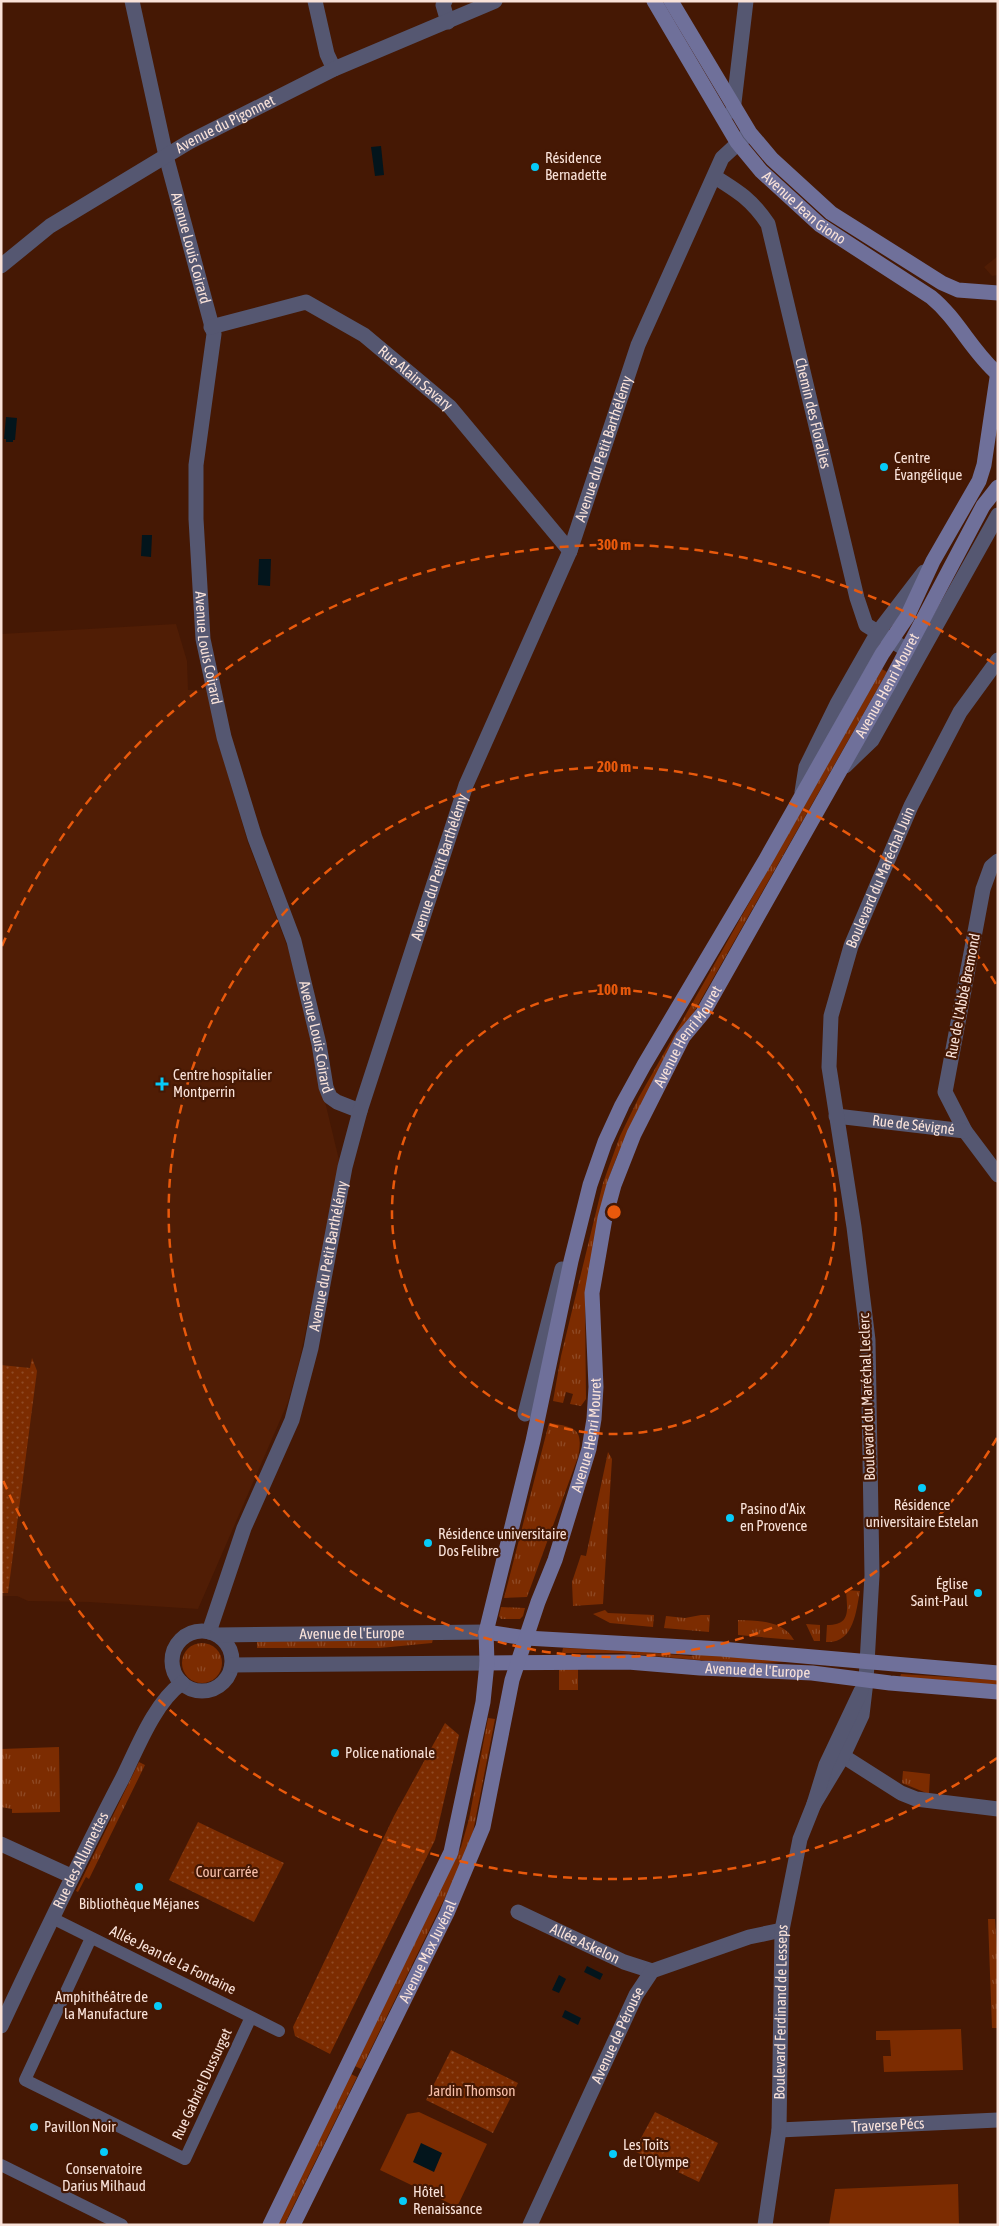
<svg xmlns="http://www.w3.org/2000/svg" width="999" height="2226" viewBox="0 0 999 2226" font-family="'Asap Condensed',sans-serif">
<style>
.built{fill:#501d05}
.grass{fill:url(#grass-tufts)}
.park{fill:url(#park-dots)}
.garden{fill:#7c2c01}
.water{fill:#03151c}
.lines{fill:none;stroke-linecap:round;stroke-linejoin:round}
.pedestrian{stroke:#555771;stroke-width:12}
.minor{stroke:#555771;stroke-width:15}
.tertiary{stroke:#555771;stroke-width:15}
.secondary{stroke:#6f709a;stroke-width:15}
.ring{fill:none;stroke:#e8590c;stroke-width:2.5;stroke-dasharray:9 6}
.poi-dot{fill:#06cbf9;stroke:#451804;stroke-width:2}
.labels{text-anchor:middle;stroke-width:4.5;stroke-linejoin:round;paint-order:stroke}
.street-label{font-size:15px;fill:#f9e2d9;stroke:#451804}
.poi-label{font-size:15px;fill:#f9e2d9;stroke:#451804;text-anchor:start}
.park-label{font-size:15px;fill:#f8c0aa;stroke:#451804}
.centre{fill:#e8590c;stroke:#451804;stroke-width:2.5}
.ring-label{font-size:15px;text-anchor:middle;font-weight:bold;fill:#e8590c;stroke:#451804;stroke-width:4.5;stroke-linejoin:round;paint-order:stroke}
</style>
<defs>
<pattern id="grass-tufts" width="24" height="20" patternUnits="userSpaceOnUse" patternTransform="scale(1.25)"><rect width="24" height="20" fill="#7c2c01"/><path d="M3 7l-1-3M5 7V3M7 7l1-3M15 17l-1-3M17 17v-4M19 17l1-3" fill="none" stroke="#8f4a25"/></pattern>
<pattern id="park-dots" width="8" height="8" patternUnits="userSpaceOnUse" patternTransform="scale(1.25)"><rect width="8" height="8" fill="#7c2c01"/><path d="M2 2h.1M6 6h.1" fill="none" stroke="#8f4a25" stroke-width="1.8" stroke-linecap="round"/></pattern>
</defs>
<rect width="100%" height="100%" fill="#451804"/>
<path class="built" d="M998,256v19l-6,1 -8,-9z
M176,624l11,37 1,29h19l17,71 24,82 41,108 50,209 -12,71 -28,131 -11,40 -90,207 -109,-7 -61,-1 -11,-5h-16v-962z"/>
<path class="grass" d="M882,669l5,3 -243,428 -27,56 -10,27 -22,123 1,93 -5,7 -11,-2 3,-10 -7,-2 -3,11 -10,-2 8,-45 42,-173 17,-47 19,-39z
M549,1423c26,4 35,5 29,34l-51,140 -23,1z
M608,1452l4,7 -9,145 -30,2 -1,-24 9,-27 5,1z
M846,1590l14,1c-4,20 -6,53 -34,51l1,-17c25,0 20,-16 19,-35z
M501,1607l24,1 -2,8 -3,3h-19l-2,-3z
M605,1610l3,3 46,2 -1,12 -43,-4 -17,-9z
M701,1615h9l-1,17 -45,-4 2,-12 19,2z
M738,1620c20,1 45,0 56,20l-56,-5z
M806,1624l14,1v16h-6z
M433,1639l-1,4 -52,5h-123v-8z
M182 1663a20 20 0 1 1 40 0a20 20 0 1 1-40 0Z
M563,1648l57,2 71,6 16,-4 93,9 -58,3 -121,-11h-59z
M559,1669h19v21h-19z
M488,1718l7,1 -22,113 -14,37 -98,200 -6,-3 106,-219 8,-28z
M59,1747l1,65 -48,1v-4l-11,-2v-58z
M139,1762l6,3 -56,114 -3,-2 -8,15 -2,-1z
M903,1771l27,3 -1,20 -27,-11z
M988,1919h7l3,45v64h-6z
M351,2074l6,3 -73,148h-7z"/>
<path class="park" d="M32,1358l5,13 -29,222h-7v-228l29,3z
M445,1723l14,12 -24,105 -105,214 -35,-18 -2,-9 101,-211z
M198,1822l86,41 -30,59 -85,-42z
M451,2050l67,33 -25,50 -67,-33z
M655,2112l63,31 -19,39 -65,-31z"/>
<path class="garden" d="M901,1674l97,6v5l-98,-8z
M961,2029l2,41 -79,2 -1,-16h8l-1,-16h-14v-9z
M419,2112l68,32 -30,63 -77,-37 27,-56z
M958,2184l1,41h-130l6,-36z"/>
<path class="water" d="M381,146l3,29 -9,1 -4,-29z
M6,417l11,1 -2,22h-2v2h-7v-3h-2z
M142,535h10l-1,22 -10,-1z
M259,559h12l-1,27 -12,-1z
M587,1966l16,8 -3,6 -16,-8z
M559,1975l7,4 -7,14 -7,-3z
M565,2010l16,8 -3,7 -16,-8z
M421,2143l21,10 -8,19 -21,-10z"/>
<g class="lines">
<path class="pedestrian" d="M52,1918l227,113
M91,1938l-66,142 160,79 66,-142
M1,2165l121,60"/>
<g class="minor">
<path id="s1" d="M132,1l34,155 48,178 -18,131v54l7,120 21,98 31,101 39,103 25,103 7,43 4,10 7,5 23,9"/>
<path d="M315,1l12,53 7,15"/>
<path d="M733,111l13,-110"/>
<path id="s2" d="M715,177c24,15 37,23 53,47l89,374 9,27 41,25"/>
<path id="s3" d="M211,327l95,-25 58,33 86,72 120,144"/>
<path d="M845,766l27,-26 126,-225"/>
<path d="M802,792l4,-25 31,-63 41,-72 46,-60"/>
<path d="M998,861l-7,6 -8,22 -38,203 20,39 33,44"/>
<path id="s4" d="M836,1116l129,15"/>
<path d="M525,1414l37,-145"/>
<circle cx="202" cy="1661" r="30"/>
<path id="s5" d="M209,1632l35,-104 48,-108 19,-72 34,-181 15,-56 106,-326 104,-234 68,-206 84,-187 26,-24"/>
<path id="s6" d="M217,1635l269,-3"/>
<path d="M232,1665l255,-2"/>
<path d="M843,1756l58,37 15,6 82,10"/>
<path id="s7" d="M814,1804l29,-48 19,-41 4,-34 6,-106 -4,-235 -14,-113 -25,-160 2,-51 20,-70 60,-140 49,-94 38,-52"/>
<path d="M1,1844l70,32"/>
<path id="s8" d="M518,1912l106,50 28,9"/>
<path id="s9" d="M1,2026c39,-83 78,-165 121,-247 15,-30 32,-76 60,-96"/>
<path id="s10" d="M779,2130l219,-10"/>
<path id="s11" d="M530,2225l106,-230 16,-24 97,-34 33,-7"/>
<path id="s12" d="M765,2225l14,-95 3,-200 18,-91 14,-35 12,-39 35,-74"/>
</g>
<g class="tertiary">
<path d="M445,1l-2,4 5,17"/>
<path id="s13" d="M1,266l49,-40 139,-84 145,-73 161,-68"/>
</g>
<g class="secondary">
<path id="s14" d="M654,1l83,141 24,29 59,54 111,72c27,22 41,55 67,77"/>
<path d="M671,1l79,132 22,26 59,54 111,70 16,7 40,3"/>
<path d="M486,1632l40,6 195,11 277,24"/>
<path id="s15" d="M487,1663l141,-1 72,6 112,5 78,10 108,9"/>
<path d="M270,2225l181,-373 32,-150 4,-39 -1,-31 47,-191 38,-180 19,-76 15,-43 17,-37 22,-40 122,-206 116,-205 25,-37 26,-56 46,-80 5,-16 14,-94"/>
<path id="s16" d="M293,2225l154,-312 36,-86 29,-147 26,-78 17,-42 34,-111 5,-30 2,-32 -4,-94 13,-75 9,-33 20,-51 49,-97 20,-24 187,-331 93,-176 15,-19"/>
</g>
</g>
<g class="ring">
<circle cx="614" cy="1212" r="222"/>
<path d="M997 1438A445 445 0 1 1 997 986"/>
<path d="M997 1758A667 667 0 0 1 2 1478M2 946A667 667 0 0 1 997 666"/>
</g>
<g class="poi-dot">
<circle cx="535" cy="167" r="5"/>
<circle cx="884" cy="467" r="5"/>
<path d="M159.5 1076.5h5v5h5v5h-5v5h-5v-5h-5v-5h5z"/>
<circle cx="922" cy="1488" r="5"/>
<circle cx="730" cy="1518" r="5"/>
<circle cx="428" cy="1543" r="5"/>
<circle cx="978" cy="1593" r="5"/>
<circle cx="335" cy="1753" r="5"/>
<circle cx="139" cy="1887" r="5"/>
<circle cx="158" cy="2006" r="5"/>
<circle cx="34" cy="2127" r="5"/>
<circle cx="104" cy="2152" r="5"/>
<circle cx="613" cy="2154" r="5"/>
<circle cx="403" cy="2201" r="5"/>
</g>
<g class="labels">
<g class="street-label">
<text dy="5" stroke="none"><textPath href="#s13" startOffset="266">Avenue du Pigonnet</textPath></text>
<text dy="5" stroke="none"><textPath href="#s14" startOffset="258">Avenue Jean Giono</textPath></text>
<text dy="5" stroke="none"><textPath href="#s1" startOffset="254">Avenue Louis Coirard</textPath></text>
<text dy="5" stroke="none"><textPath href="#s3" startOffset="232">Rue Alain Savary</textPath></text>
<text dy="5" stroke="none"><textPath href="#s2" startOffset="266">Chemin des Floralies</textPath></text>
<text dy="5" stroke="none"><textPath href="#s5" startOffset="1251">Avenue du Petit Barthélémy</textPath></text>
<text dy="5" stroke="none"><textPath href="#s1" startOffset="659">Avenue Louis Coirard</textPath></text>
<text dy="5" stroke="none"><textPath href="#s16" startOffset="1672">Avenue Henri Mouret</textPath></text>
<text dy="5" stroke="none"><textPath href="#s5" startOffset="801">Avenue du Petit Barthélémy</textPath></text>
<text dy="5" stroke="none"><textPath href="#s7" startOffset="951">Boulevard du Maréchal Juin</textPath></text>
<text transform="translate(963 996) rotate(-79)" y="5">Rue de l'Abbé Bremond</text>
<text dy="5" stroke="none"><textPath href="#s1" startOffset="1064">Avenue Louis Coirard</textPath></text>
<text dy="5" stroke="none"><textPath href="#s16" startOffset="1268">Avenue Henri Mouret</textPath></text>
<text dy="5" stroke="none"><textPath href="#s4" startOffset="78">Rue de Sévigné</textPath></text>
<text dy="5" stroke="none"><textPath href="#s5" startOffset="396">Avenue du Petit Barthélémy</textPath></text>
<text transform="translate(867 1397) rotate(-92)" y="5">Boulevard du Maréchal Leclerc</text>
<text dy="5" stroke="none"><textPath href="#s16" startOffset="848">Avenue Henri Mouret</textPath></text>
<text dy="5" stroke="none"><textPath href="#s6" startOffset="135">Avenue de l'Europe</textPath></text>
<text dy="5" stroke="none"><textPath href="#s15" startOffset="271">Avenue de l'Europe</textPath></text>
<text dy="5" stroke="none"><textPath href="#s9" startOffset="184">Rue des Allumettes</textPath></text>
<text dy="5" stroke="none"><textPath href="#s8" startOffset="74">Allée Askelon</textPath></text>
<text dy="5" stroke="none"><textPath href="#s16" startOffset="305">Avenue Max Juvénal</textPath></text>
<text transform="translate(173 1960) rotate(26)" y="5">Allée Jean de La Fontaine</text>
<text dy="5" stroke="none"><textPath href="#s12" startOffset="214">Boulevard Ferdinand de Lesseps</textPath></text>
<text dy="5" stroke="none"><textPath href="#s11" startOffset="209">Avenue de Pérouse</textPath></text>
<text transform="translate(202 2084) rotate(-65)" y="5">Rue Gabriel Dussurget</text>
<text dy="5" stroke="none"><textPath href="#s10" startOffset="109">Traverse Pécs</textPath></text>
</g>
<g class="poi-label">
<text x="545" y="163">Résidence<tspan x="545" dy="17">Bernadette</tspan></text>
<text x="894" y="463">Centre<tspan x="894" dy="17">Évangélique</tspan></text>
<text x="173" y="1080">Centre hospitalier<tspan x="173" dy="17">Montperrin</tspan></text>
<text x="922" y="1510" text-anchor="middle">Résidence<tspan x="922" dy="17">universitaire Estelan</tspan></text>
<text x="740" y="1514">Pasino d'Aix<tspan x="740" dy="17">en Provence</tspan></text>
<text x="438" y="1539">Résidence universitaire<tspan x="438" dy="17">Dos Felibre</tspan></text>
<text x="968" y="1589" text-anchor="end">Église<tspan x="968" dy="17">Saint-Paul</tspan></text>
<text x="345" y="1758">Police nationale</text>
<text x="139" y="1909" text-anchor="middle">Bibliothèque Méjanes</text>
<text x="148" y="2002" text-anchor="end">Amphithéâtre de<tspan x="148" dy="17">la Manufacture</tspan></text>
<text x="44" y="2132">Pavillon Noir</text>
<text x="623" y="2150">Les Toits<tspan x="623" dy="17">de l'Olympe</tspan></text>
<text x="104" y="2174" text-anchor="middle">Conservatoire<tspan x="104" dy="17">Darius Milhaud</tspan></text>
<text x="413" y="2197">Hôtel<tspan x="413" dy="17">Renaissance</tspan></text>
</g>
<g class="park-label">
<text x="227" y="1877">Cour carrée</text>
<text x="472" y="2096">Jardin Thomson</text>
</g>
</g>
<circle cx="614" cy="1212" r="8" class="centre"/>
<g class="ring-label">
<text x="614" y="550">300 m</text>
<text x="614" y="772">200 m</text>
<text x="614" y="995">100 m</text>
</g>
<rect width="999" height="2226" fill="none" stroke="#f9e2d9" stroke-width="5"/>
</svg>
